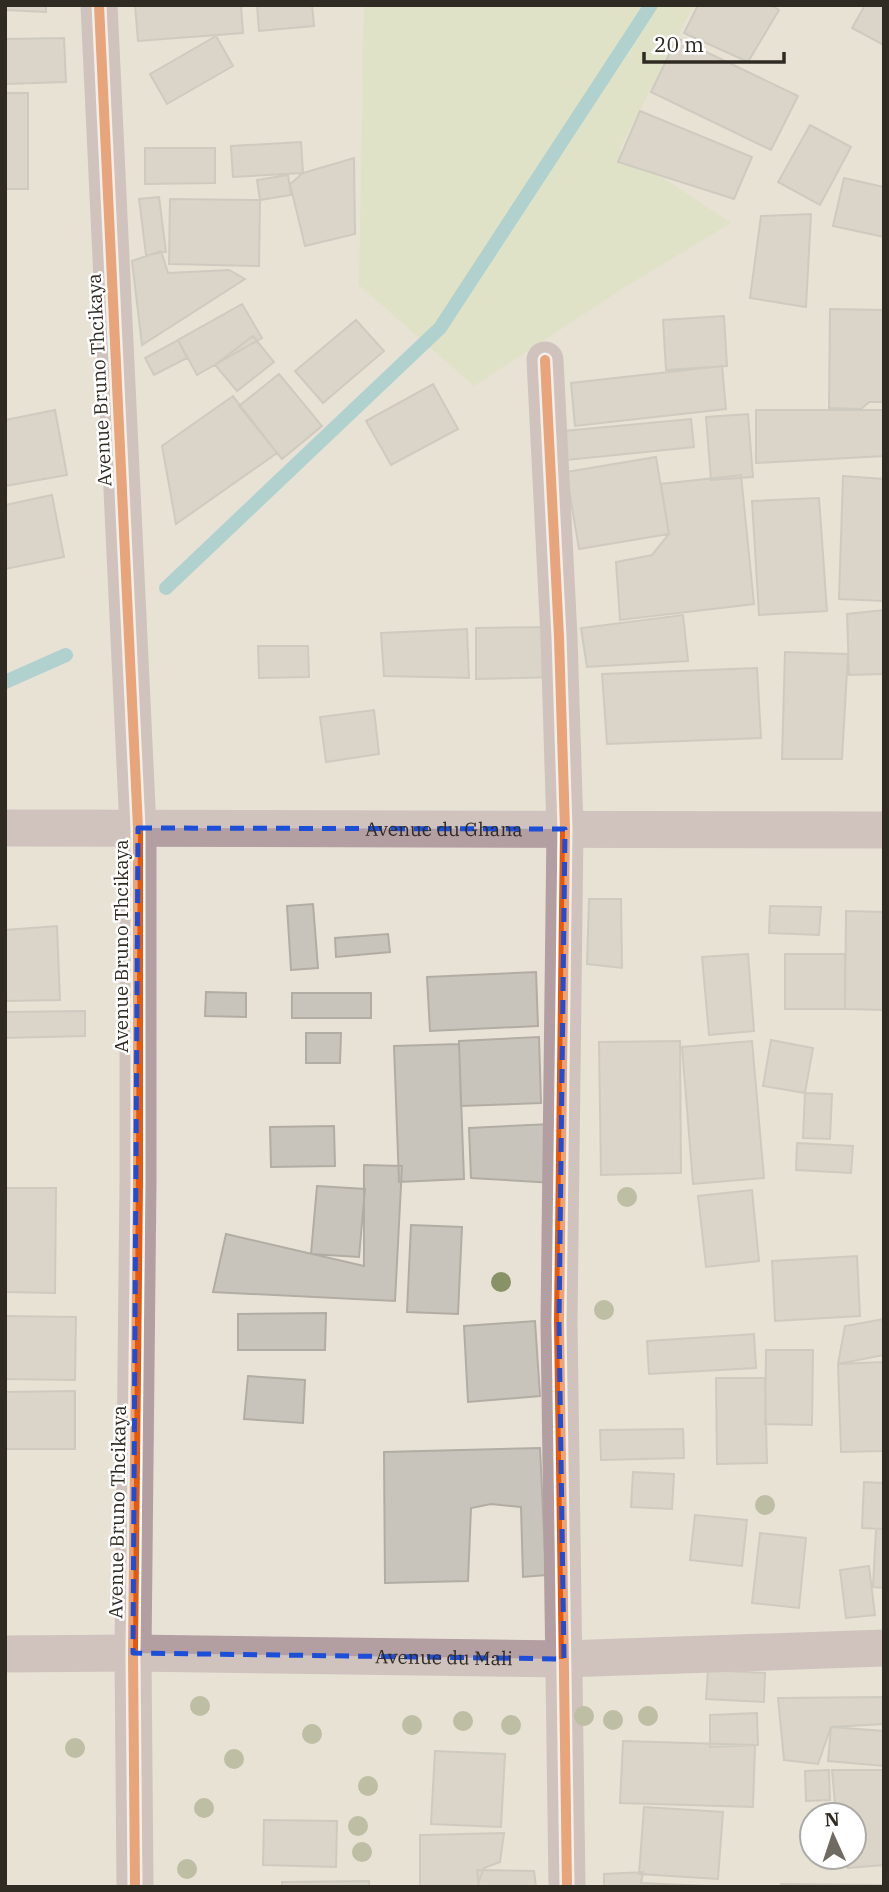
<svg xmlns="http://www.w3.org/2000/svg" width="889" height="1892" viewBox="0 0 889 1892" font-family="'IBM Plex Serif',serif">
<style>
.green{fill:#d6e3b5}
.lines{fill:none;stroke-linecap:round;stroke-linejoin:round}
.stream{stroke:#6fbdc7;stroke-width:14}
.building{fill:#c9c4bb;stroke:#b2ada4;stroke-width:2}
.minor{stroke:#b39ea2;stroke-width:37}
.cycleway-casing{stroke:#fff;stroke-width:15}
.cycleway{stroke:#e8590c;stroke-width:10}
.tree{fill:#899266}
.marked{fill:none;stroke:#1d4ed8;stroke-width:5;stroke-dasharray:14 9;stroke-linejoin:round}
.labels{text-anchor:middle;stroke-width:5;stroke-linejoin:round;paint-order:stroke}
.street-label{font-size:19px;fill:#2f2b23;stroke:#fff}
</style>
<rect width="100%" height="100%" fill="#e8e2d6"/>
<path class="green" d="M364,5h330l-74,144 111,74 -101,61 -156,102 -115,-101z"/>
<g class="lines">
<path class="stream" d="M166,588l274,-260 211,-323
M5,682l61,-27"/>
</g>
<path class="building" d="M5,5h41v7l-41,-2z
M135,5h106l2,28 -105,8z
M257,5h55l2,21 -55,5z
M698,5h73l8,5 -31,52 -64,-29z
M865,5h19v34l-2,5 -30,-16z
M216,36l17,30 -66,38 -17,-30z
M64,38l2,44 -61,2v-45z
M677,38l121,58 -27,54 -120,-58z
M5,93h23v96h-23z
M640,111l112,46 -18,42 -116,-37z
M810,125l41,22 -31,58 -42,-23z
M301,142l2,31 -70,4 -2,-31z
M145,148h70v35l-70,1z
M354,158l1,76 -50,12 -15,-62 13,-11z
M288,175l3,20 -31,5 -3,-20z
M844,178l40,9v50l-51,-11z
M159,197l7,55 -20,3 -7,-56z
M170,199l90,1 -1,66 -90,-2z
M811,214l-5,93 -56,-9 11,-82z
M161,251l7,22 61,-3 16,9 -103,66 -10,-84z
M242,304l20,34 -65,37 -19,-35z
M830,309l54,1v92h-15l-8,7 -32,-1z
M724,316l3,50 -61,4 -3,-50z
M356,320l28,31 -61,52 -28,-32z
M253,336l21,26 -37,29 -22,-26z
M178,340l9,18 -33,17 -9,-17z
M722,366l4,43 -151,17 -4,-43z
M279,374l43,52 -40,33 -43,-53z
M433,384l25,45 -67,36 -25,-44z
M233,396l44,57 -101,71 -14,-78z
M55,410l12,65 -62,11v-66z
M756,410h128v46l-128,7z
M748,414l5,63 -42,3 -5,-63z
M691,419l3,28 -127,13 -3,-29z
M656,457l13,77 -90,15 -13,-77z
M741,475l13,129 -134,16 -4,-58 36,-7 17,-21 -8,-50z
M843,476l41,3v122l-45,-2z
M52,495l12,62 -59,12v-64z
M819,498l8,113 -68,4 -7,-114z
M884,610v64l-35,1 -2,-61z
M683,615l5,46 -101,6 -6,-39z
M558,627v50l-82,2v-51z
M467,629l2,49 -85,-2 -3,-43z
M258,646h50l1,31 -50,1z
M785,652l63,2 -6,105h-60z
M757,668l4,70 -154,6 -5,-70z
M374,710l5,44 -53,8 -6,-45z
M589,899h32l1,69 -35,-4z
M313,904l5,64 -27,2 -4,-64z
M770,906l51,1 -2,28 -50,-2z
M846,911l38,1v98l-39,-1z
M57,926l3,74 -55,1v-71z
M388,934l2,18 -54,5 -1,-19z
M748,954l6,77 -45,4 -7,-78z
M785,954h60v55h-60z
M536,972l2,54 -108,5 -3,-54z
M206,992l40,1v24l-41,-1z
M292,993h79v25h-79z
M85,1011v25l-80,2v-26z
M306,1033h35l-1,30h-34z
M539,1037l2,66 -80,3 -2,-65z
M771,1040l42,8 -8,45 -42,-7z
M680,1041l1,132 -80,2 -2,-133z
M752,1041l12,137 -71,6 -11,-137z
M459,1044l5,135 -65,3 -5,-136z
M805,1093l27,1 -2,45 -27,-1z
M551,1124l3,59 -83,-5 -2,-50z
M334,1126l1,40 -64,1 -1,-40z
M797,1143l56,3 -2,27 -55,-3z
M364,1165l38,1 -7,135 -182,-9 13,-58 138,32z
M317,1186l48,3 -6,68 -48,-3z
M5,1188h51l-1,105 -50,-1z
M752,1190l7,71 -53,6 -8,-71z
M411,1225l51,2 -4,87 -51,-2z
M857,1256l3,60 -85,5 -3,-60z
M326,1313l-1,37h-87v-36z
M5,1316l71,1 -1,63 -70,-1z
M884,1319v36l-46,9 7,-38z
M535,1321l5,75 -72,6 -4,-76z
M754,1334l2,34 -107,6 -2,-33z
M766,1350h47l-1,75 -47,-1z
M884,1362v89l-43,1 -3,-88z
M248,1376l57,4 -2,43 -59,-4z
M716,1378h49l2,85 -50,1z
M75,1391v58h-70v-57z
M683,1429l1,29 -83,2 -1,-30z
M540,1448l6,127 -23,2 -2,-70 -30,-3 -20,4 -3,73 -83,2 -1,-131z
M633,1472l41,2 -2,35 -41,-2z
M864,1482l20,1v46l-22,-1z
M695,1515l52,5 -5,46 -52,-6z
M876,1529h8v59l-11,-1z
M760,1533l46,5 -7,70 -47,-5z
M869,1566l6,49 -29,3 -6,-48z
M708,1670l57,3 -1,29 -58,-3z
M884,1697v27l-53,3 -13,37 -34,-4 -6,-62z
M757,1713l1,32 -48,2v-32z
M831,1727l53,4v35l-56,-5z
M623,1741l132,4 -2,62 -133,-4z
M435,1751l70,3 -4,73 -70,-3z
M829,1770l1,30 -24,1 -1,-30z
M832,1770h52v95l-36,3 -3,-11h9v-42h-18z
M644,1807l79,5 -5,67 -79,-5z
M264,1820l73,1 -1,46 -73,-2z
M504,1833l-4,29 -16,6 -7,19h-57v-52z
M477,1870l57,1 2,16h-57z
M643,1872l-2,11 88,4h-125v-13z
M369,1881v6h-87v-5z
M781,1884l103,1v2h-103z"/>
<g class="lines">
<g class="minor">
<path d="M99,5l39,823v353l-5,472 2,234"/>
<path d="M545,360l14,277 6,192 -6,493 8,565"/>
<path id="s1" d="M5,828l879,2"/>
<path id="s2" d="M5,1654l128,-1 431,6 320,-11"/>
</g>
<g class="cycleway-casing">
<path id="cycleway" d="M99,5l39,823v353l-5,472 2,234
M545,360l14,277 6,192 -6,493 8,565"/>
</g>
<use href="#cycleway" class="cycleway"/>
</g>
<g class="tree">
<circle cx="627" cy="1197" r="10"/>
<circle cx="501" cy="1282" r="10"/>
<circle cx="604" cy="1310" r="10"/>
<circle cx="765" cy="1505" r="10"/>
<circle cx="200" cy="1706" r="10"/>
<circle cx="584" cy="1716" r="10"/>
<circle cx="648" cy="1716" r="10"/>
<circle cx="613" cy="1720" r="10"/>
<circle cx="463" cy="1721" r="10"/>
<circle cx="412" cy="1725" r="10"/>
<circle cx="511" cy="1725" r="10"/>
<circle cx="312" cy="1734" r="10"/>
<circle cx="75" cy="1748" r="10"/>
<circle cx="234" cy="1759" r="10"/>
<circle cx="368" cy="1786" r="10"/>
<circle cx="204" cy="1808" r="10"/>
<circle cx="358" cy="1826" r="10"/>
<circle cx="362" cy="1852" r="10"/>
<circle cx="187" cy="1869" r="10"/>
</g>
<path d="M0 0H889V1892H0ZM138,828l427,1 -6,493 5,337 -431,-6z" fill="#e8e2d6" fill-opacity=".55" fill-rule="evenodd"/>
<path class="marked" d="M138,828l427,1 -6,493 5,337 -431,-6z"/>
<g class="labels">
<g class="street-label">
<text transform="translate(99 380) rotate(-93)" y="7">Avenue Bruno Thcikaya</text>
<text dy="7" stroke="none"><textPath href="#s1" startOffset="439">Avenue du Ghana</textPath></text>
<text transform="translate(121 946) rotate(-90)" y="7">Avenue Bruno Thcikaya</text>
<text transform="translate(117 1512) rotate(-89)" y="7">Avenue Bruno Thcikaya</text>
<text dy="7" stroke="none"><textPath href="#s2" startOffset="439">Avenue du Mali</textPath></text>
</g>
</g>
<rect width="889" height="1892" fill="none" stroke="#2f2b23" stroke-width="14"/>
<g transform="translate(833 1836) rotate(357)"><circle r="33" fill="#ffffff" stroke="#acaaa7" stroke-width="2"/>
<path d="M0-5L12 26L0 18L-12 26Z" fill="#706b62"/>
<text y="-10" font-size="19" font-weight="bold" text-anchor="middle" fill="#2f2b23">N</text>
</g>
<path d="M644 52v10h140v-10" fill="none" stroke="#2f2b23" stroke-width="3.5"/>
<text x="654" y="52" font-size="21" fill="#2f2b23" stroke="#ffffff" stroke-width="5" paint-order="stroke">20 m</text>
</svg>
